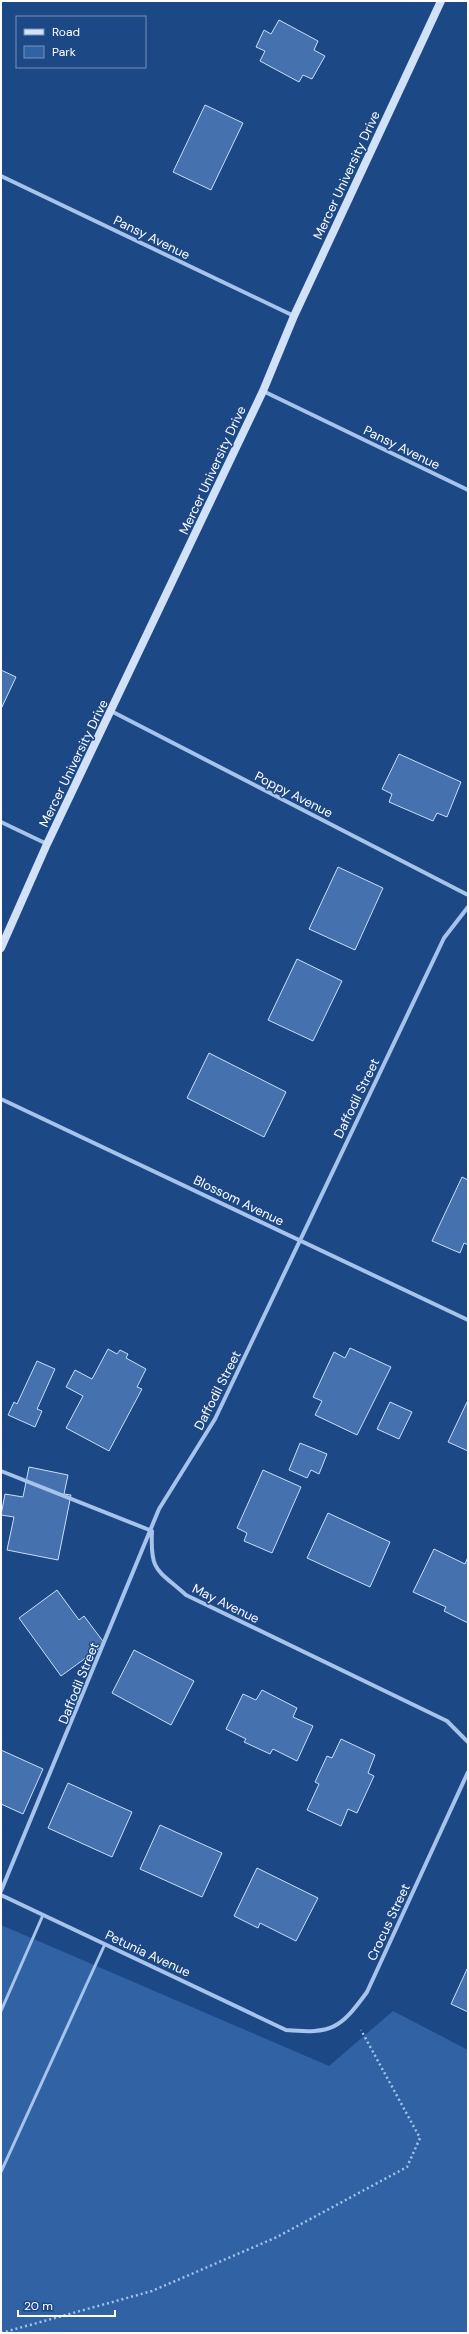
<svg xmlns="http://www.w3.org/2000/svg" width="469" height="2334" viewBox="0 0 469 2334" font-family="'DM Sans',sans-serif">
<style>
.green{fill:#3062a4}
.building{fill:#4572af;stroke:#cadef8}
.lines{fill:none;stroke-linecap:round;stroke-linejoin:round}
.path{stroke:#a5c3eb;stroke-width:2.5;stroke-dasharray:2 3;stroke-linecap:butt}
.lane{stroke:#a5c3eb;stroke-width:3}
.street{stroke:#a5c3eb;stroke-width:4}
.secondary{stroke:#d0e1f8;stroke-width:8}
.labels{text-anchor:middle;stroke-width:3;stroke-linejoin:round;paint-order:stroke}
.street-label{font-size:13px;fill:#fff;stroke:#1d4886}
</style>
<rect width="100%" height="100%" fill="#1d4886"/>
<path class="green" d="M1,1925l328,141 64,-55 75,39v283h-467z"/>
<path class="building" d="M279,20l39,21 -4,9 11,6 -13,23 -9,-4 -4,7 -39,-21 5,-10 -9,-4 8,-17 7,4z
M205,105l38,18 -32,67 -38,-18z
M1,670l15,7 -15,32z
M399,754l62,28 -14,35 -10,-4 -4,8 -44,-19 3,-8 -10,-5z
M338,867l45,21 -28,62 -46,-21z
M297,959l45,22 -29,60 -45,-21z
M209,1053l77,39 -22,45 -77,-39z
M462,1177l6,3v65l-4,-2 -4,10 -28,-12z
M350,1348l41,19 -34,68 -42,-20 7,-14 -9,-4 21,-45 11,6z
M108,1349l9,5 3,-4 8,4 -2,4 20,11 -9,18 5,2 -33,62 -43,-23 17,-32 -17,-9 9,-17 17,9z
M37,1361l18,8 -18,40 5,2 -7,16 -27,-12 6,-13 3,2z
M390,1402l22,10 -13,27 -22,-10z
M467,1402h1v49l-20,-9z
M300,1443l27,11 -8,20 -8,-4 -4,8 -18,-8z
M29,1467l39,8 -4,19 7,1 -13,65 -51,-10 7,-33 -13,-2 4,-21 18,3z
M263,1470l38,17 -29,66 -28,-12 3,-8 -10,-5z
M328,1513l62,29 -20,45 -63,-29z
M434,1549l31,15 3,-7v66l-24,-12 2,-4 -33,-15z
M57,1590l22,30 5,-4 21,28 -44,32 -42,-58z
M134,1650l60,31 -23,44 -59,-32z
M262,1690l35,18 -4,9 20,9 -16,35 -24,-12 -3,5 -26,-12 2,-3 -20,-10 17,-35 13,6z
M341,1739l34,16 -7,18 6,3 -17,37 -9,-4 -7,17 -34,-16 12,-26 -4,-2 12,-26 5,2z
M1,1750l42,19 -20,45 -22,-10z
M68,1783l64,29 -20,45 -64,-29z
M160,1825l62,28 -20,44 -62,-28z
M257,1868l61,30 -22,43 -36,-18 -2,5 -24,-12z
M468,1967v45l-17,-8z"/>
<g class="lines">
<path class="path" d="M1,2333l151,-42 125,-54 130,-70 13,-29 -59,-108"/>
<path class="lane" d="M1,2011l42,-96
M1,2172l104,-228"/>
<path class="street" d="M1,176l293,140
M263,391l205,99
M111,711l357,184
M1,822l46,22
M1,1099l467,221
M1,1471l151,60c-2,41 5,38 34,64l261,126 21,21
M1,1891l158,-382 56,-90 229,-481 24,-31
M1,1895l285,135c46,4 54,-1 81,-38l101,-220"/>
<path class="secondary" d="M1,948l46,-104 216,-453 31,-75 147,-315"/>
</g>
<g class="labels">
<g class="street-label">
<text transform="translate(346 175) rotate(-65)" y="5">Mercer University Drive</text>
<text transform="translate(152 237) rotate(26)" y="5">Pansy Avenue</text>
<text transform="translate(402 447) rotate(26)" y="5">Pansy Avenue</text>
<text transform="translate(212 470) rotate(-65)" y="5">Mercer University Drive</text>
<text transform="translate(73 763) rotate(-64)" y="5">Mercer University Drive</text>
<text transform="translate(294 794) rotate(27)" y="5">Poppy Avenue</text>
<text transform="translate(356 1098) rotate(-64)" y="5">Daffodil Street</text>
<text transform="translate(239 1200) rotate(26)" y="5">Blossom Avenue</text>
<text transform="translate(217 1390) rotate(-63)" y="5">Daffodil Street</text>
<text transform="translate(226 1603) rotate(26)" y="5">May Avenue</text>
<text transform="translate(78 1683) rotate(-68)" y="5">Daffodil Street</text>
<text transform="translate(388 1922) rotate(-65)" y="5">Crocus Street</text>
<text transform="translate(148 1953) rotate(25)" y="5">Petunia Avenue</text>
</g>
</g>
<rect width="469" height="2334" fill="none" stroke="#ffffff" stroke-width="4"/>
<rect x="16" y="16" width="130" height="52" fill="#1d4886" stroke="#7791b6"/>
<rect x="24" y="29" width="20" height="6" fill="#d0e1f8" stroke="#7791b6"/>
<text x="52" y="36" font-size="12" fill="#ffffff">Road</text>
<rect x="24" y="46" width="20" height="12" fill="#3062a4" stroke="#7791b6"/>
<text x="52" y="56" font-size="12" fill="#ffffff">Park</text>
<path d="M18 2310v6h97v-6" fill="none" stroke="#ffffff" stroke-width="2"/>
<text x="24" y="2310" font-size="12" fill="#ffffff" stroke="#1d4886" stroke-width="3" paint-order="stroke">20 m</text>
</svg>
